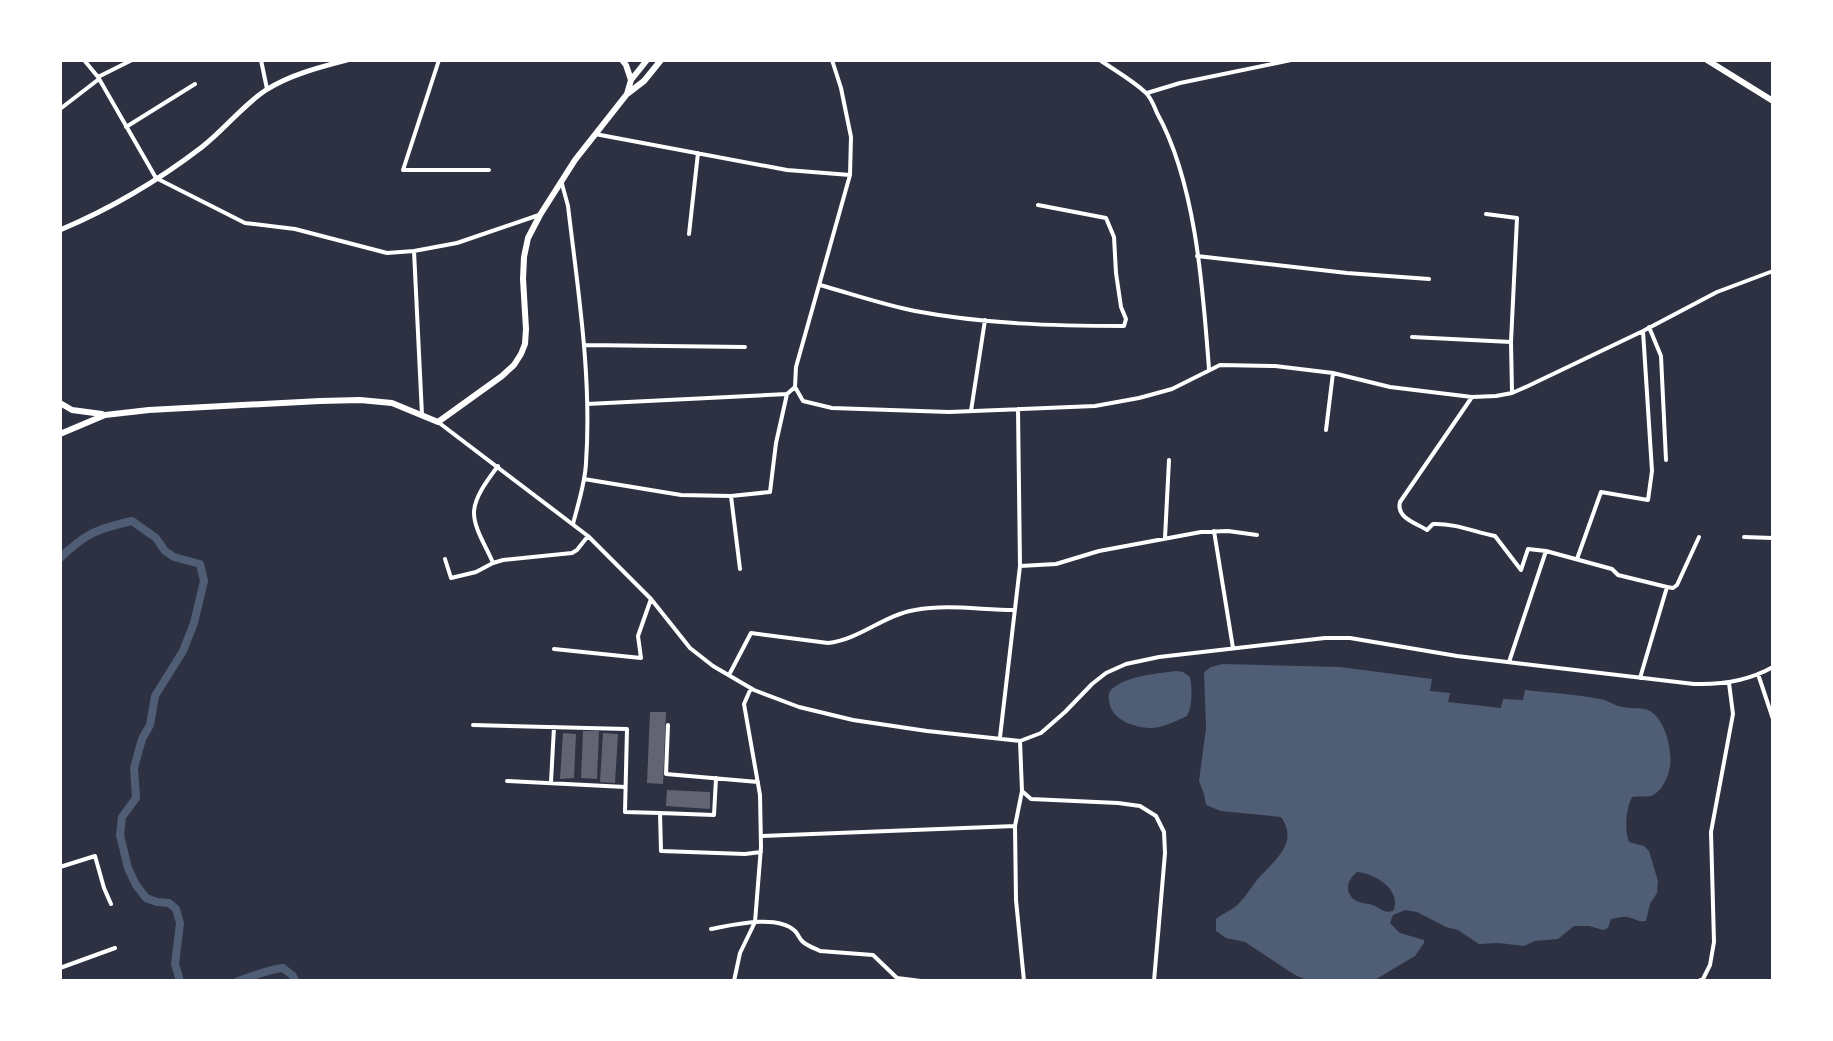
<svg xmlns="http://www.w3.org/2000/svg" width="1833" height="1041" viewBox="0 0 1833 1041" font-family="Rubik,sans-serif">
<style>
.water{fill:#4f5d75;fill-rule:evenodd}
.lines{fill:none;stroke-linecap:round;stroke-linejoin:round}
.canal{stroke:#4f5d75;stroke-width:8}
.building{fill:#626471}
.minor{stroke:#fff;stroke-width:4}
.tertiary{stroke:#fff;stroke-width:5}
.secondary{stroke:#fff;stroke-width:6}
</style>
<rect width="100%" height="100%" fill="#2d3142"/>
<path class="water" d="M1223,664l117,3 92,12 -2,12 20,2 -2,9 53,6 2,-9 20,1 2,-10c25,3 50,4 75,9 8,1 14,7 23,8 8,2 17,0 25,3 18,8 26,44 21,61 -2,9 -9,22 -18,25 -5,1 -14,0 -19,1 -6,12 -8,32 -3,45l15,4 5,5 9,30 -1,12 -7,11 -4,17c-8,1 -8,-1 -15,-3 -6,-3 -14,0 -20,1l-3,9 -5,2 -14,-4h-15l-16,13 -23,2 -11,5 -25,-3 -20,1 -21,-14 -12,-3 -29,-15 -12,-2 -12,5 -3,8 10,10 24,7v3l-9,13 -42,25h-64l-14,-6 -50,-33 -19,-4 -10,-7v-12c6,-5 10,-6 16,-10 10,-6 17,-19 25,-29 16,-19 43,-36 24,-63l-60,-6 -15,-6 -2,-11 -5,-13 7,-53 -2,-56 7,-5zM1357,872c18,1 46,19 36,39 -9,2 -10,-1 -18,-5 -7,-3 -14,-2 -20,-6 -12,-8 -7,-21 2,-28z
M1176,671l7,1 7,5c2,13 3,27 -3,39 -11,5 -22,11 -35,12 -17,0 -41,-8 -43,-27 -1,-7 0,-11 7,-15 16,-11 41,-12 60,-15z"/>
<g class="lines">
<path class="canal" d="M60,558c26,-25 37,-29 72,-37l24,17 9,13 9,6 26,7 4,17 -10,42 -11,28 -28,45 -5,29 -8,14 -8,29 2,30 -14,19 -2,18 8,33 8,17 10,13 11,4 12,1 7,6 4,14 -5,41 5,17
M238,981c15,-4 29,-12 45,-13l10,8 2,5"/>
</g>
<path class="building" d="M650,712h16l-3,72 -16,-1z
M583,731h16l-2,48 -16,-1z
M563,733l13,1 -2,44 -14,1z
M603,733l15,1 -3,49 -15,-1z
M667,790l43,2v17l-44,-3z"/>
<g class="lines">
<path class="minor" d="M84,60l14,17 58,101 89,45 50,6 92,24 27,-2 43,-8 82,-28
M261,60l6,29
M439,60l-36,110h86
M832,60l9,28 10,49 -1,38 -54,192 -1,20 8,14 29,7 117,4 146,-6 44,-8 33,-9 48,-24 55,1 58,7 57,14 82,10 24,-1 16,-3 16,-7 115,-55 74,-39 56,-21
M1100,60c14,10 32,20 45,32 6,5 9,14 12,21 39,70 46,177 52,256
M98,77l34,-17
M1147,93l33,-10 111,-23
M60,109l39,-30
M126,127l69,-43
M595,134l192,36 63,5
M562,184l6,22c10,85 24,171 18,257 -1,21 -8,41 -13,61
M1486,214l31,4 -6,124 1,50
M689,234l9,-81
M414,251l8,164
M1197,256l150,17 82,6
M820,285c32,9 64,20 95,26 69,13 139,15 209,15l2,-7 -5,-12 -5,-34 -2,-36 -8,-19 -68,-13
M1649,327l12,29 5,104
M1412,337l99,5
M585,345l160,2
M1472,397l-72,105c-4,16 16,21 27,28l6,-6c21,-1 42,8 62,12l26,34 7,-21 18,2
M587,404l200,-10
M971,411l14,-91
M438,422l150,114 63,63 39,49 23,18 41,24 45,17 54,13 74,11 93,10 21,-8 24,-21 27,-28 14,-11 20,-9 33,-7 166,-19h25l107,18 237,28c29,1 54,-3 79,-17
M1326,430l7,-57
M584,479l97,16 50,1 39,-4 6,-49 11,-49 8,-7
M731,496l9,73
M1214,531l19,117
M1744,537l29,1
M1165,538l4,-78
M445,559l6,19 25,-6 17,-9 10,-3 69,-7 5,-3 11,-14
M1577,559l24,-67 47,8 4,-29 -9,-140
M493,563c-6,-15 -19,-34 -19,-50 0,-16 15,-35 24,-47
M1020,566l36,-2 43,-13 102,-19 27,-1 29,4
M1667,587l6,1 4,-3 22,-48
M554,649l87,9 -3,-22 13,-37
M1509,662l37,-111 66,18 6,6 49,12 -27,91
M1758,674l15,45
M729,675l22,-42 77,10c31,-3 56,-28 87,-33 32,-6 67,0 99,0
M473,725l154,4 -2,83 35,1 1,38 84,3 16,-2
M668,725l-2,49 92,8
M1000,737l20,-171 -2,-157
M1020,741l2,50 9,8 87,4 22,3 16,10 8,16 1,21 -11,128
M507,781l118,6
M551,782l3,-55
M1022,791l-7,35 1,74 8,81
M660,813l54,2 2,-37
M761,836l254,-10
M60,867l35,-11 9,32 7,16
M711,929c22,-4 66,-15 84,2 3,3 4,7 7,10 5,5 12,7 18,10l53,4 24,23 24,3
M60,968l55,-20
M734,981l6,-28 15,-31 6,-75 -1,-52 -16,-91 7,-16
M1698,981l5,-2 7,-14 4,-23 -3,-110 22,-118 -4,-31"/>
<path class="tertiary" d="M60,230c50,-21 99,-50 142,-83 23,-18 41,-42 64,-57 23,-15 54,-23 81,-30"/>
<path class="secondary" d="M622,60l4,5 5,15
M1707,60l66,41
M627,94l4,-14 16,-20
M60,403l12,7 30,4
M60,434l45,-19 44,-5 171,-9 40,-1 32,3 46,19 64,-46 12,-11 7,-11 4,-10 1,-15 -3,-50 1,-22 4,-19 12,-23 35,-55 52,-66 17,-13 17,-21"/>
</g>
<rect width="1833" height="1041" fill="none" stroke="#ffffff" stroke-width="124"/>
</svg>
